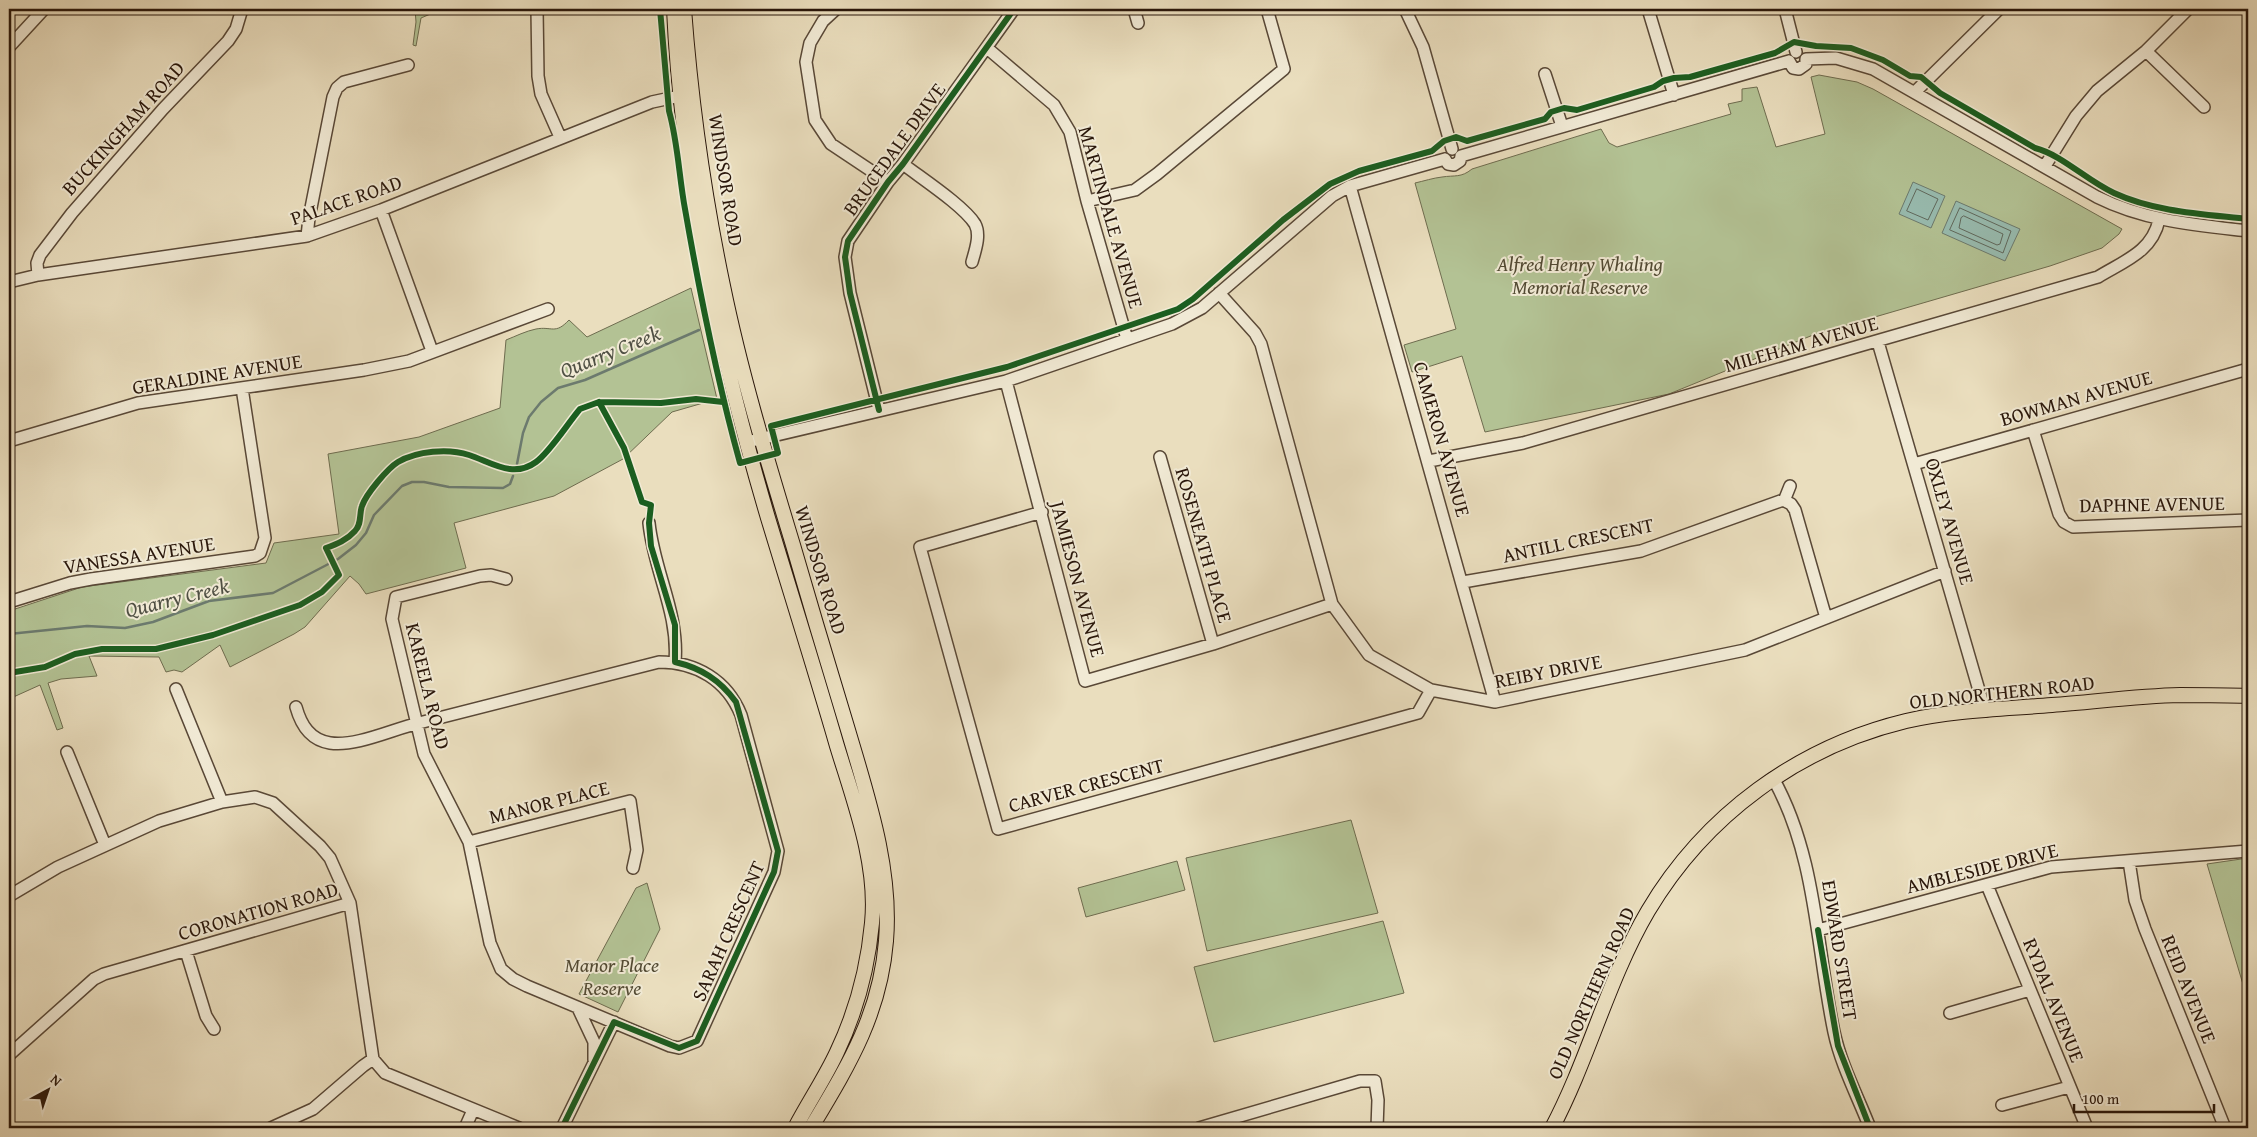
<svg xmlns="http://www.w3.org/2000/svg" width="2257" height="1137" viewBox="0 0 2257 1137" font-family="'Gentium Book Plus',serif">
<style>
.green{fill:#b3c294;stroke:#6e6c4f}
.water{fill:#98bcb0;stroke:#6c7a6e}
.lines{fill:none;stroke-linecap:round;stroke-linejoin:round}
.shore{stroke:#60695d;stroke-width:1}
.stream{stroke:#6c7a6e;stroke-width:2.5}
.minor-casing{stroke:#594837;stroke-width:14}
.major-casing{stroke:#29160a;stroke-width:16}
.minor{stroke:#f1ead5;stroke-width:11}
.major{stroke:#eadebe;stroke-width:14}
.cycleway-casing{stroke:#f1ead5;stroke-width:9}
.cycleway{stroke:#1b5e20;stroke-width:6}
.labels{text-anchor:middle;stroke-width:4;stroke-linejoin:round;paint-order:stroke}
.street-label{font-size:20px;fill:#29160a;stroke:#f1ead5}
.park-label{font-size:20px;font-style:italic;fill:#524a33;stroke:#f1ead5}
.water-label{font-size:21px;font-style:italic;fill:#505044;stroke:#f1ead5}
</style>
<rect width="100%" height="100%" fill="#eadebe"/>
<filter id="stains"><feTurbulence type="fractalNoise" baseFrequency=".004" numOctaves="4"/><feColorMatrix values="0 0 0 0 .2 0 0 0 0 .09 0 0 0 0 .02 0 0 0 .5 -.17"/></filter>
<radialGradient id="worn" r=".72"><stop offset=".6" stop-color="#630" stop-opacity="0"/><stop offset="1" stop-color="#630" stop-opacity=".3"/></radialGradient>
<path class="green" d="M415,9h27l-21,9 -5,28 -3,-1 3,-23z
M1819,75l38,7 16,7 249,140 -3,5 -17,14 -52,18 -237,69 -144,59 -184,38 -23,-76 -50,16 -8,-27 52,-16 -41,-146c9,-2 18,-5 27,-6 13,-2 19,1 30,-8l129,-40 8,14 8,4 114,-33 -3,-10 14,-3v-12l15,-2 19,60 49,-13 -14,-57z
M691,288l26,111 -45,13 -49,47 -69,37 -100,27 12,45 -100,26 -7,-10 -9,-8 -45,51 -11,7 -64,33 -10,-22 -38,27 -8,-2 -8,2 -7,-15 -70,-1 8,20 -36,3 -13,4 15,45 -6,2 -17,-45 -31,14v-88l73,-24 184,-24 8,-20 65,-9 -11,-80 91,-17 81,-29 6,-68c10,-4 20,-9 30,-11 16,-3 19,6 33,-9l18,17z
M1351,820l27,93 -171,38 -21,-93z
M2248,858v143l-41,-137z
M1177,861l8,29 -99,27 -8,-29z
M647,883l13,46 -42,83 -39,-18 57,-106z
M1383,921l21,72 -190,49 -20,-75z"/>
<path class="water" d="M1913,182l32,14 -14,32 -32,-14z
M1956,201l64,28 -15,32 -63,-28z"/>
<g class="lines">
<path class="shore" d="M1917,189l21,10 -10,21 -21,-9z
M1960,208l51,23 -8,22 -53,-23z
M1964,216l39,18 -3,10 -3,1 -38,-17 2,-10z"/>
<path class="stream" d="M517,464l6,-31 6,-16 12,-15 17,-14 27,-8 114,-50
M9,634l78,-8 38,2 28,-6 56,-21 64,-8 65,-34 18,-14 10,-12 8,-18 28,-29 10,-4h12l25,5 54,1 7,-4 3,-8"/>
<g class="minor-casing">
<path id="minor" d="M537,9l1,67 3,18 19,43
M836,9l-13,12 -13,22 -4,19 9,58 16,24 57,38
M1134,9l4,14
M1405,9l18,38 29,102
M1648,9l26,86
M1785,9l11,43
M9,47l35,-38
M987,48l67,57 16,27 17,69 40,138
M2146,51l58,56
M1806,59l30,-1 37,11 224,128c48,24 99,28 151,34
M1789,61l4,7 6,1 7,-5v-5
M1545,74l17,52
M1915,92l84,-83
M1461,156l328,-95
M1445,159l3,5 6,1 6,-4 1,-5
M903,164c18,14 61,42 72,60 6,11 0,27 -3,38
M2045,166l31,-50 21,-25 49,-40 42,-42
M1350,186l145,516
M1087,201l48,-11 22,-16 127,-105 -17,-60
M381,210l51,141
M307,236l2,-18 24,-121 4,-9 7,-6 64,-17
M38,275l-1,-12 3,-8 32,-42 91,-104 65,-68 8,-12 6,-20
M9,282l29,-7 269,-39 74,-26 271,-108 28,-6
M1219,293l36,40 6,11 71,260 37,51 62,35 64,12 250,-52 200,-79
M1878,342l107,369
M1006,381l79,300 128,-37 119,-40
M879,410l-29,-117 -5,-36 3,-16 40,-59 15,-18 111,-155
M2033,430l26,84 5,8 9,5 175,-7
M9,441l129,-38 226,-33 45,-9 139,-52
M747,442l259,-61 166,-57 30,-16 130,-112 18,-10 95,-27
M1160,457l53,187
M1429,461l94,-18 575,-166c26,-16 54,-25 61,-57
M1914,464l334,-95
M1784,501l6,-15
M1042,512l-122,35 78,282 420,-116 13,-23
M649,523c5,49 30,89 26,139
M1463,582l178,-31 142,-51 8,4 4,6 31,108
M9,602l61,-19 21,-4 164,-23 5,-3 5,-15 -23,-150
M176,689l46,113
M296,707c5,18 14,33 34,36 26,4 63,-14 89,-20 80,-21 160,-41 240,-61 37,0 68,18 82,53l37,136 -4,21 -77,169 -18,7 -9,-2 -143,-60 -14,-7 -12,-10 -11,-26 -21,-101 -45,-88 -32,-135 4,-22 84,-21 11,-1 15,4
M67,752l38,93
M1773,778c44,79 43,169 61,254 7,33 24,65 36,96
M469,842l161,-41 7,49 -4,18
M2129,861l6,39 10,29 80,199
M1987,885l100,243
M9,896l49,-29 101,-46 63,-19 33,-5 18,6 47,43 10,12 20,45
M1818,930l233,-63 197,-16
M186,951l20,65 8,13
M578,1008l16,34v18
M1950,1013l80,-23
M9,1055l85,-76 10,-5 246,-71 23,156 12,14 134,55
M2002,1105l67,-18
M271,1128l42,-19 50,-43 10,-7
M465,1128l8,-18
M562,1128l52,-106
M1199,1128l161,-47h15l3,19 -1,28"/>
</g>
<g class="major-casing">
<path id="major" d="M674,9c8,173 45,343 94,509 23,76 47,152 69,228 17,56 41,118 35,177 -4,43 -16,89 -35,129 -12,26 -29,51 -42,76
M684,9c7,93 20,186 39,277 18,88 44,173 70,259 18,62 36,123 55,185 20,68 44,139 38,211 -6,74 -38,125 -75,187
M1552,1128c37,-70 56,-149 96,-217 57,-96 150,-164 258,-190 48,-11 98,-12 146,-16 42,-3 85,-9 128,-10 22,0 45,0 68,1"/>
</g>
<use href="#minor" class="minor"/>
<use href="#major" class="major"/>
<g class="cycleway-casing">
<path id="cycleway" d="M660,9l9,102c9,32 10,66 16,98 15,86 32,171 55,254l38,-10 -7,-27 236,-59 171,-58 15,-10 90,-79 47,-36 29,-13 73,-20 12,-10 12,-4 11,4 78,-22 6,-7 13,-4 13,2 77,-23 9,-6 11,-3 16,-1 85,-24 19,-11 22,4 35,2 32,12 27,16 11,1 19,16 95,55c27,7 51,32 79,45 41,19 89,21 134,26
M879,410l-29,-117 -5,-36 3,-16 40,-59 15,-18 111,-155
M9,673l36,-6 30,-13 27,-5h54l57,-14 87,-30 22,-13 17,-17 -13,-27c11,-4 21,-8 29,-17 7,-7 4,-17 7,-25 4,-12 26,-38 36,-44 19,-11 50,-14 71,-7 22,7 44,24 67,7 14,-10 32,-39 44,-53l19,-7 62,1 35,-4 27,3
M1818,930l20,116 32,82
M562,1128l52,-106 65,26 18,-7 77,-169 4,-21 -42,-149c-16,-22 -35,-34 -61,-40v-37l-24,-79 -2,-23 2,-18 -9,-3 -18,-54 -25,-46"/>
</g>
<use href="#cycleway" class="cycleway"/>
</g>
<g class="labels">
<g class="street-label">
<text transform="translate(123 128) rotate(-48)" y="7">BUCKINGHAM ROAD</text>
<text transform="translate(894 149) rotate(-54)" y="7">BRUCEDALE DRIVE</text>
<text transform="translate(726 180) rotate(81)" y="7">WINDSOR ROAD</text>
<text transform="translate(346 200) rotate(-19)" y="7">PALACE ROAD</text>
<text transform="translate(1111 217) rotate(74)" y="7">MARTINDALE AVENUE</text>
<text transform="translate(1801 344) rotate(-16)" y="7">MILEHAM AVENUE</text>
<text transform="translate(217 374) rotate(-9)" y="7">GERALDINE AVENUE</text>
<text transform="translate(2076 398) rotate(-16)" y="7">BOWMAN AVENUE</text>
<text transform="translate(1442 439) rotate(74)" y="7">CAMERON AVENUE</text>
<text transform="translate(2152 504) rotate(-1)" y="7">DAPHNE AVENUE</text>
<text transform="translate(1950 521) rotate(74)" y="7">OXLEY AVENUE</text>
<text transform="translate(1578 540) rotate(-12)" y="7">ANTILL CRESCENT</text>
<text transform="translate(1204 545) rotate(74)" y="7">ROSENEATH PLACE</text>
<text transform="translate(139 555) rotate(-9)" y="7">VANESSA AVENUE</text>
<text transform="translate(821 570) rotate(73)" y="7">WINDSOR ROAD</text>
<text transform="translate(1078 579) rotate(75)" y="7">JAMIESON AVENUE</text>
<text transform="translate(1548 671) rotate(-11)" y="7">REIBY DRIVE</text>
<text transform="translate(428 686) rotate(76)" y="7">KAREELA ROAD</text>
<text transform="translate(2002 692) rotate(-6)" y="7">OLD NORTHERN ROAD</text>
<text transform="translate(1086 785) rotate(-15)" y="7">CARVER CRESCENT</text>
<text transform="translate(549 802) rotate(-14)" y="7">MANOR PLACE</text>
<text transform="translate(1982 868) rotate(-14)" y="7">AMBLESIDE DRIVE</text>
<text transform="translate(258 911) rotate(-16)" y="7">CORONATION ROAD</text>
<text transform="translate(728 931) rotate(-66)" y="7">SARAH CRESCENT</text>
<text transform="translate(1840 950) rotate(81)" y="7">EDWARD STREET</text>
<text transform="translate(2189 989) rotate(68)" y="7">REID AVENUE</text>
<text transform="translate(1591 993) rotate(-66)" y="7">OLD NORTHERN ROAD</text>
<text transform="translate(2054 1000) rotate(68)" y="7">RYDAL AVENUE</text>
</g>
<g class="park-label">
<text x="1580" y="271">Alfred Henry Whaling<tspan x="1580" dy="23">Memorial Reserve</tspan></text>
<text x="612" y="972">Manor Place<tspan x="612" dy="23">Reserve</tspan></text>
</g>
<g class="water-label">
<text transform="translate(610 352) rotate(-22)" y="7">Quarry Creek</text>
<text transform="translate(177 598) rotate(-14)" y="7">Quarry Creek</text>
</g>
</g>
<rect width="2257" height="1137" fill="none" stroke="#eadebe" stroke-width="30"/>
<rect x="10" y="10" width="2237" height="1117" fill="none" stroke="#29160a" stroke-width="2.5"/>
<rect x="15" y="15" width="2227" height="1107" fill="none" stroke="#29160a"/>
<g transform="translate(48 1090) rotate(40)" stroke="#f1ead5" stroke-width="4" paint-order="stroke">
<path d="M0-4L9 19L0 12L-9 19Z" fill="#29160a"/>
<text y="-8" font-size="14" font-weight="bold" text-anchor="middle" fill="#29160a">N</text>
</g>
<path d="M2074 1104v8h140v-8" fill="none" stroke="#29160a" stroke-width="2.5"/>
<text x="2082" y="1104" font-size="15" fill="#29160a" stroke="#f1ead5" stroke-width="4" paint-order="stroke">100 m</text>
<rect width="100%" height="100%" filter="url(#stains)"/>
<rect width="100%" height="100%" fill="url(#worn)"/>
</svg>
